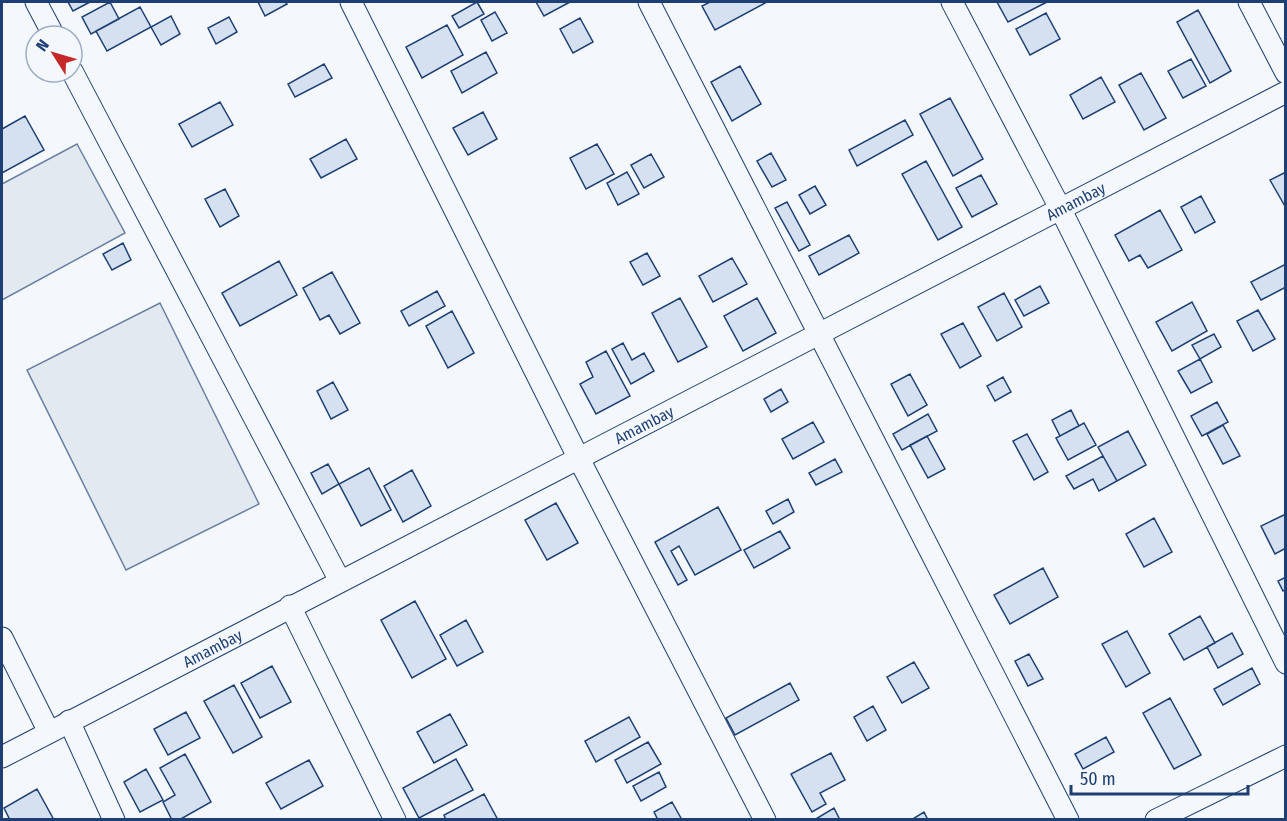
<svg xmlns="http://www.w3.org/2000/svg" width="1287" height="821" viewBox="0 0 1287 821" font-family="'Fira Sans Condensed',sans-serif">
<style>
.green{fill:#e3e9f0;stroke:#687fa3;stroke-width:1.5}
.building{fill:#d5e0f0;stroke:#1d3f73;stroke-width:1.5}
.lines{fill:none;stroke-linecap:round;stroke-linejoin:round}
.minor-casing{stroke:#1d3f73;stroke-width:23}
.minor{stroke:#f4f7fb;stroke-width:21}
.labels{text-anchor:middle;stroke-width:4.5;stroke-linejoin:round;paint-order:stroke}
.street-label{font-size:16px;fill:#1d3f73;stroke:#f4f7fb}
</style>
<rect width="100%" height="100%" fill="#f4f7fb"/>
<path class="green" d="M77,144l48,89 -123,67v-116z
M160,303l99,201 -133,66 -99,-200z"/>
<path class="building" d="M68,2h22l-17,9z
M110,2l9,17 -28,15 -9,-17z
M258,2h27l2,2 -22,12z
M477,2l7,12 -25,14 -7,-12z
M536,2h34l-26,14z
M710,2h54l1,1 -50,27 -13,-24z
M997,2h50l-39,20z
M140,7l11,20 -44,24 -11,-20z
M1198,10l33,61 -21,12 -33,-61z
M495,12l12,21 -15,8 -11,-21z
M1046,13l14,26 -30,16 -14,-26z
M171,16l9,18 -19,11 -10,-18z
M229,17l8,15 -21,12 -8,-16z
M580,18l13,24 -20,11 -13,-24z
M447,25l16,30 -41,23 -16,-31z
M486,52l11,21 -35,20 -11,-22z
M1191,59l15,27 -23,12 -15,-27z
M324,64l8,14 -37,19 -7,-13z
M740,66l21,38 -29,17 -21,-39z
M1141,73l25,45 -22,12 -25,-45z
M1101,77l14,25 -32,17 -13,-24z
M950,98l33,61 -30,17 -33,-62z
M220,102l13,23 -41,22 -13,-23z
M483,112l14,27 -29,16 -15,-27z
M25,116l19,34 -42,23v-44z
M905,120l8,15 -56,31 -8,-16z
M346,139l11,20 -36,19 -11,-19z
M597,144l17,30 -28,15 -16,-31z
M771,153l15,27 -14,7 -15,-26z
M651,154l13,23 -20,11 -13,-23z
M926,161l36,66 -24,13 -36,-66z
M627,172l12,22 -21,11 -11,-22z
M1286,172v36l-16,-28z
M981,175l16,29 -25,13 -16,-29z
M815,186l11,19 -16,9 -11,-19z
M225,189l14,27 -19,11 -15,-28z
M1201,196l14,26 -20,11 -14,-26z
M787,202l23,43 -11,6 -24,-43z
M1160,210l22,40 -34,18 -8,-13 -11,6 -14,-26z
M849,235l10,18 -40,22 -10,-19z
M123,243l8,17 -19,10 -9,-16z
M647,253l13,23 -17,9 -13,-23z
M732,258l15,26 -34,18 -14,-26z
M279,261l18,34 -57,31 -18,-33z
M1286,264v23l-25,13 -10,-18z
M332,272l28,51 -20,11 -11,-19 -9,5 -17,-32z
M1040,286l9,17 -25,13 -9,-16z
M437,291l8,15 -36,20 -8,-15z
M1004,293l18,34 -25,14 -19,-34z
M680,298l27,49 -29,15 -26,-49z
M757,298l19,35 -33,18 -19,-35z
M1192,302l15,29 -35,20 -16,-29z
M1258,310l17,29 -22,12 -16,-30z
M452,311l22,42 -26,15 -22,-42z
M963,323l18,33 -21,12 -19,-34z
M1214,334l7,13 -21,12 -8,-14z
M623,343l9,17 12,-7 10,18 -23,13 -19,-35z
M606,351l24,45 -34,18 -16,-30 13,-7 -7,-15z
M1200,359l12,23 -21,11 -13,-22z
M910,374l17,31 -19,11 -17,-32z
M1003,377l8,15 -16,9 -8,-15z
M333,382l15,28 -17,9 -14,-28z
M781,389l7,13 -17,10 -7,-13z
M1217,402l11,20 -26,14 -11,-20z
M1071,410l8,16 -19,10 -8,-16z
M928,414l9,17 -35,19 -9,-16z
M813,422l11,20 -31,17 -11,-20z
M1084,423l12,22 -28,15 -12,-22z
M1223,425l17,31 -17,8 -16,-30z
M1128,431l18,34 -29,16 -19,-34z
M1027,434l21,38 -14,8 -21,-39z
M927,436l18,33 -17,9 -18,-33z
M1103,456l14,25 -18,10 -6,-12 -19,10 -8,-13z
M835,459l7,13 -26,13 -7,-12z
M328,464l11,20 -17,10 -11,-21z
M369,468l22,42 -30,16 -22,-42z
M412,470l19,36 -28,16 -19,-36z
M788,499l6,13 -21,12 -7,-13z
M556,503l22,40 -31,17 -22,-40z
M718,507l23,43 -46,25 -16,-29 -8,5 16,29 -9,5 -23,-43z
M1286,514v34l-11,6 -14,-28z
M1154,518l18,34 -28,15 -18,-33z
M780,531l10,17 -36,20 -10,-18z
M1043,568l15,29 -48,27 -16,-29z
M1286,577v12l-3,2 -5,-10z
M415,601l31,58 -34,19 -31,-58z
M1200,616l15,27 -31,17 -15,-26z
M466,620l17,32 -26,14 -17,-31z
M1127,631l23,42 -24,14 -24,-43z
M1232,633l11,21 -25,14 -11,-21z
M1029,654l14,25 -15,7 -13,-25z
M914,662l15,26 -27,15 -15,-26z
M272,666l19,36 -31,16 -19,-35z
M1252,668l8,16 -37,21 -9,-16z
M790,683l9,17 -64,35 -9,-17z
M234,685l28,52 -29,16 -29,-52z
M1170,698l31,57 -27,14 -31,-56z
M873,706l13,24 -19,11 -13,-24z
M186,712l14,26 -32,17 -14,-26z
M450,714l17,31 -33,18 -17,-31z
M629,717l11,20 -44,25 -11,-21z
M1106,737l8,15 -31,17 -8,-15z
M648,742l13,22 -34,19 -12,-23z
M831,753l14,27 -25,13 6,11 -14,8 -21,-38z
M185,754l26,48 -32,18h-7l-9,-18 12,-7 -15,-27z
M456,759l17,31 -54,28 -16,-30z
M309,760l14,26 -42,23 -15,-26z
M146,769l17,31 -23,12 -16,-30z
M659,772l7,15 -25,14 -8,-15z
M37,789l17,31h-44l-6,-12z
M484,794l14,26h-52l-2,-5z
M672,802l10,18h-24l-4,-8z
M834,808l6,12h-26z
M924,812l4,8h-17z"/>
<g class="lines">
<g class="minor-casing">
<g id="minor">
<path d="M36,2l18,34"/>
<path d="M351,2l227,455 187,363"/>
<path d="M649,2l419,818"/>
<path d="M952,2l108,206 226,455"/>
<path d="M1249,2l37,71"/>
<path d="M72,71l268,510"/>
<path d="M290,606l105,214"/>
<path d="M2,638l47,94"/>
<path d="M69,721l45,99"/>
<path id="s1" d="M2,757l1284,-665"/>
<path d="M1156,820l130,-64"/>
</g>
</g>
<use href="#minor" class="minor"/>
</g>
<g class="labels">
<g class="street-label">
<text dy="6" stroke="none"><textPath href="#s1" startOffset="1209">Amambay</textPath></text>
<text dy="6" stroke="none"><textPath href="#s1" startOffset="723">Amambay</textPath></text>
<text dy="6" stroke="none"><textPath href="#s1" startOffset="237">Amambay</textPath></text>
</g>
</g>
<rect width="1287" height="821" fill="none" stroke="#1d3f73" stroke-width="6"/>
<g transform="translate(54 54) rotate(307)"><circle r="28" fill="#f4f7fb" stroke="#9eadc5" stroke-width="1.5"/>
<path d="M0-4.5L10 22L0 15L-10 22Z" fill="#c62828"/>
<text y="-9" font-size="16" font-weight="bold" text-anchor="middle" fill="#1d3f73">N</text>
</g>
<path d="M1071 785v9h177v-9" fill="none" stroke="#1d3f73" stroke-width="3"/>
<text x="1080" y="785" font-size="18" fill="#1d3f73" stroke="#f4f7fb" stroke-width="4.5" paint-order="stroke">50 m</text>
</svg>
